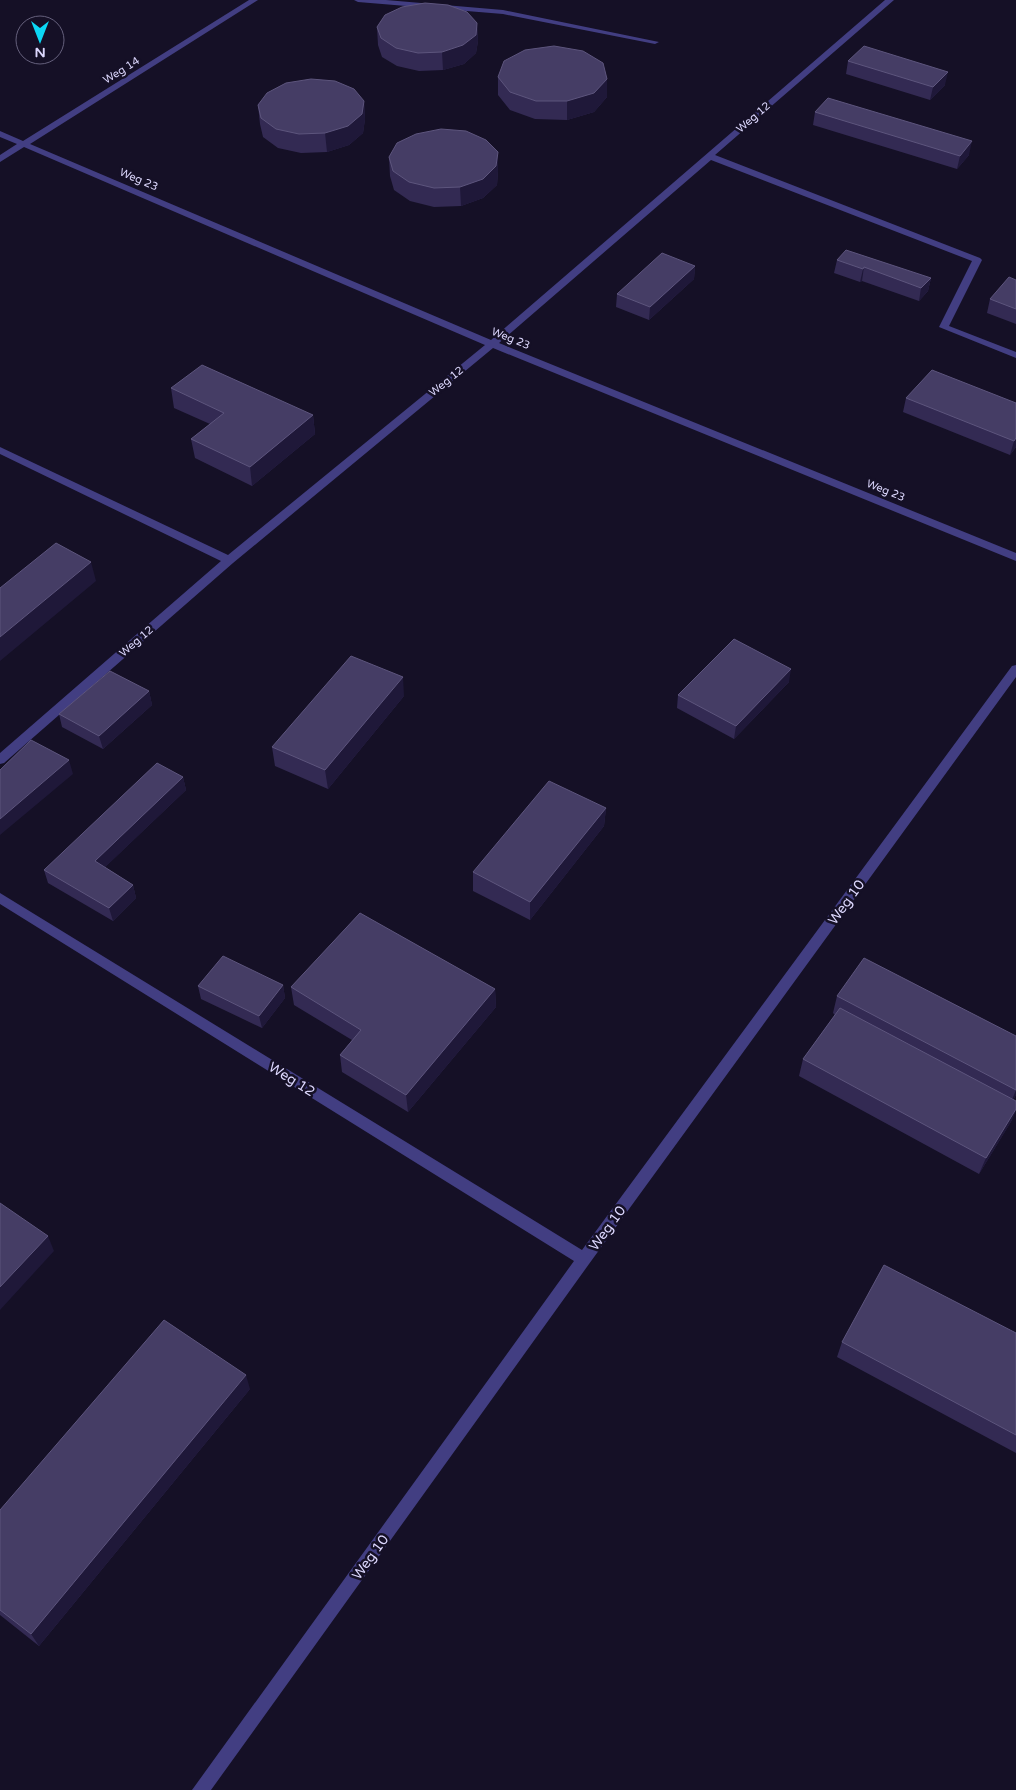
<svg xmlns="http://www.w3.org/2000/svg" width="1016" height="1790" viewBox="0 0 1016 1790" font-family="'Varela Round',sans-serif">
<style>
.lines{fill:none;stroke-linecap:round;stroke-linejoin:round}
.lane{fill:#423e82;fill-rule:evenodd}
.wall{fill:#332a53}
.shaded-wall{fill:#1f1839}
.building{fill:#453d65;stroke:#5d557d}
.labels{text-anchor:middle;stroke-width:5;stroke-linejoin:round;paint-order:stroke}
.far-street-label{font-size:11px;fill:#dcd7fd;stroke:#151026}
.street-label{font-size:14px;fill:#dcd7fd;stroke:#151026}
</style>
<rect width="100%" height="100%" fill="#151026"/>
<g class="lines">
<path class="lane" d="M249,0h9l-228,144 461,196 394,-340h9l-179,155 265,103 2,2 -33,66 67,26v6l-77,-31 33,-66 -261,-101 -212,183 517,210v8l-523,-213 -260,215 -229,200 -4,1v-11l221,-192 -221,-107v-7l228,108 257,-210 -461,-198 -24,15v-7l17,-11 -17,-7v-6l23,10z
M354,0h32l117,10 156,32 -4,2 -152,-30 -145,-12z
M1016,665v12l-427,587 -378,526h-19l382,-529 -574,-357v-11l582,357 430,-584z"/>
</g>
<path class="wall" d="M477,23l1,18 -2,12 -12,11 -21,6 -24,1 -22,-5 -15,-9 -4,-12 -1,-18z
M848,61l97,24 -15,15 -84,-26z
M498,77l109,2v18l-13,15 -27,8 -32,-1 -25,-9 -12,-15z
M364,101l1,18 -2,14 -14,12 -22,7 -26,1 -23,-5 -15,-11 -3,-13 -2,-19z
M815,112l154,43 -12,14 -144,-44z
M389,157l109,14 -1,14 -14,13 -22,8 -27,1 -24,-6 -16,-11 -4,-14z
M837,260l94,18 -3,13 -9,10 -57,-20 -2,1 -26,-9z
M695,266l-1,13 -45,41 -33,-13 1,-13z
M1016,280v44l-29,-11 3,-14z
M171,388l142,27 2,19 -63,52 -57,-28 -4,-19 19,-15 -36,-16z
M906,398l110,5v44l-6,8 -107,-43z
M789,682l-55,57 -57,-31 1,-13z
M149,691l3,14 -49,44 -41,-22 -3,-13z
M404,696l-76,93 -53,-23 -3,-19z
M183,777l3,13 -81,77 28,18 3,13 -23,23 -65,-38 -4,-13z
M606,808l-2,18 -74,94 -57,-29v-19z
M283,985l2,13 -23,30 -61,-29 -3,-13z
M291,987l204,2 1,18 -88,105 -66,-40 -2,-17 12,-15 -58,-35z
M837,996l179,40v59l-3,5 -1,20 -33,54 -180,-98 4,-17 32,-44 -2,-2z
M1016,1333v120l-179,-96 5,-15z
M250,1389l-211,257 -39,-31v-105z"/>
<path class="shaded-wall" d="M477,23l1,18 -2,12 -12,11 -21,6 -1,-18z
M948,72l-3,13 -15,15 3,-13z
M607,79v18l-13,15 -27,8v-19z
M364,101l1,18 -2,14 -14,12 -22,7 -2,-19z
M972,141l-3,14 -12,14 3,-13z
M498,152v19l-1,14 -14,13 -22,8 -1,-19z
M695,266l-1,13 -45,41 1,-13z
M864,267l-2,14 -2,1 3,-13z
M931,278l-3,13 -9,10 2,-13z
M313,415l2,19 -63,52 -2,-19z
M1016,438v9l-6,8 4,-14z
M91,562l5,19 -96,80v-24z
M791,669l-2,13 -55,57 2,-13z
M403,677l1,19 -76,93 -3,-19z
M149,691l3,14 -49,44 -4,-13z
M69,760l4,14 -73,61v-16z
M183,777l3,13 -88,84 -3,-13z
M606,808l-2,18 -74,94v-18z
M133,885l3,13 -23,23 -4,-13z
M283,985l2,13 -23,30 -3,-12z
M495,989l1,18 -88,105 -2,-17z
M1016,1090v5l-7,12z
M1016,1109v2l-4,9 -33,54 7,-16z
M48,1236l6,15 -54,59v-23z
M246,1375l4,14 -211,257 -8,-12z"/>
<path class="building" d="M425,3l23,2 19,7 10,11 -1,12 -13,10 -21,7 -24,1 -22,-5 -15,-10 -4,-11 8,-12 17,-8z
M554,46l29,5 20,12 4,16 -13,14 -27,8h-31l-26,-9 -12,-15 6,-16 21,-11z
M864,46l84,26 -15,15 -85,-26z
M311,79l24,2 19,8 10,12 -2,13 -14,12 -23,7 -26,1 -23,-5 -15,-11 -3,-13 9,-12 19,-10z
M828,98l144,43 -12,15 -145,-44z
M441,129l25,2 20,9 12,12 -2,14 -13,13 -23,8 -26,1 -25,-6 -16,-11 -4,-14 8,-14 19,-9z
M846,250l85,28 -10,10 -57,-21 -1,2 -26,-9z
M662,253l33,13 -45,41 -33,-13z
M1009,277l7,3v29l-26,-10z
M202,365l111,50 -63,52 -59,-28 33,-26 -53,-25z
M932,370l84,33v35l-2,3 -108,-43z
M56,543l35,19 -91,75v-49z
M734,639l57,30 -55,57 -58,-31z
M351,656l52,21 -78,93 -53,-23z
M110,671l39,20 -50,45 -40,-22z
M31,740l38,20 -69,59v-49z
M157,763l26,14 -88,84 38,24 -24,23 -65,-38z
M549,781l57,27 -76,94 -57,-30z
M360,913l135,76 -89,106 -66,-40 21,-25 -70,-43z
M223,956l60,29 -24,31 -61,-30z
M864,958l152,78v54l-179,-94z
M840,1008l176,93v8l-30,49 -183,-99z
M0,1203l48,33 -48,51z
M884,1265l132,68v102l-174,-93z
M164,1320l82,55 -215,259 -31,-24v-100z"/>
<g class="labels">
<g class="far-street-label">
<text transform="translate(121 70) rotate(-32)" y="4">Weg 14</text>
<text transform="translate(753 117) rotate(-41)" y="4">Weg 12</text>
<text transform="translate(139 179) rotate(23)" y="4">Weg 23</text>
<text transform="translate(511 338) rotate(22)" y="4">Weg 23</text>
<text transform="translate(446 381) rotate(-39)" y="4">Weg 12</text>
<text transform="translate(886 490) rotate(22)" y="4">Weg 23</text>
<text transform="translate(136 641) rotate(-41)" y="4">Weg 12</text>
</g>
<g class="street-label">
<text transform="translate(846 902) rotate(-54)" y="5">Weg 10</text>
<text transform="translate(292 1079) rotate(32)" y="5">Weg 12</text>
<text transform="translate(607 1228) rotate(-54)" y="5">Weg 10</text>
<text transform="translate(370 1557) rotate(-54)" y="5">Weg 10</text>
</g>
</g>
<g transform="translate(40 40) rotate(180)"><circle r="24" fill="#151026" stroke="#65607c"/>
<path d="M0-4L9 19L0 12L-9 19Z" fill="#0cd7f4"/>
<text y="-8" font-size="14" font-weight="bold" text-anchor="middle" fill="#dcd7fd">N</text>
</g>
</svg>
